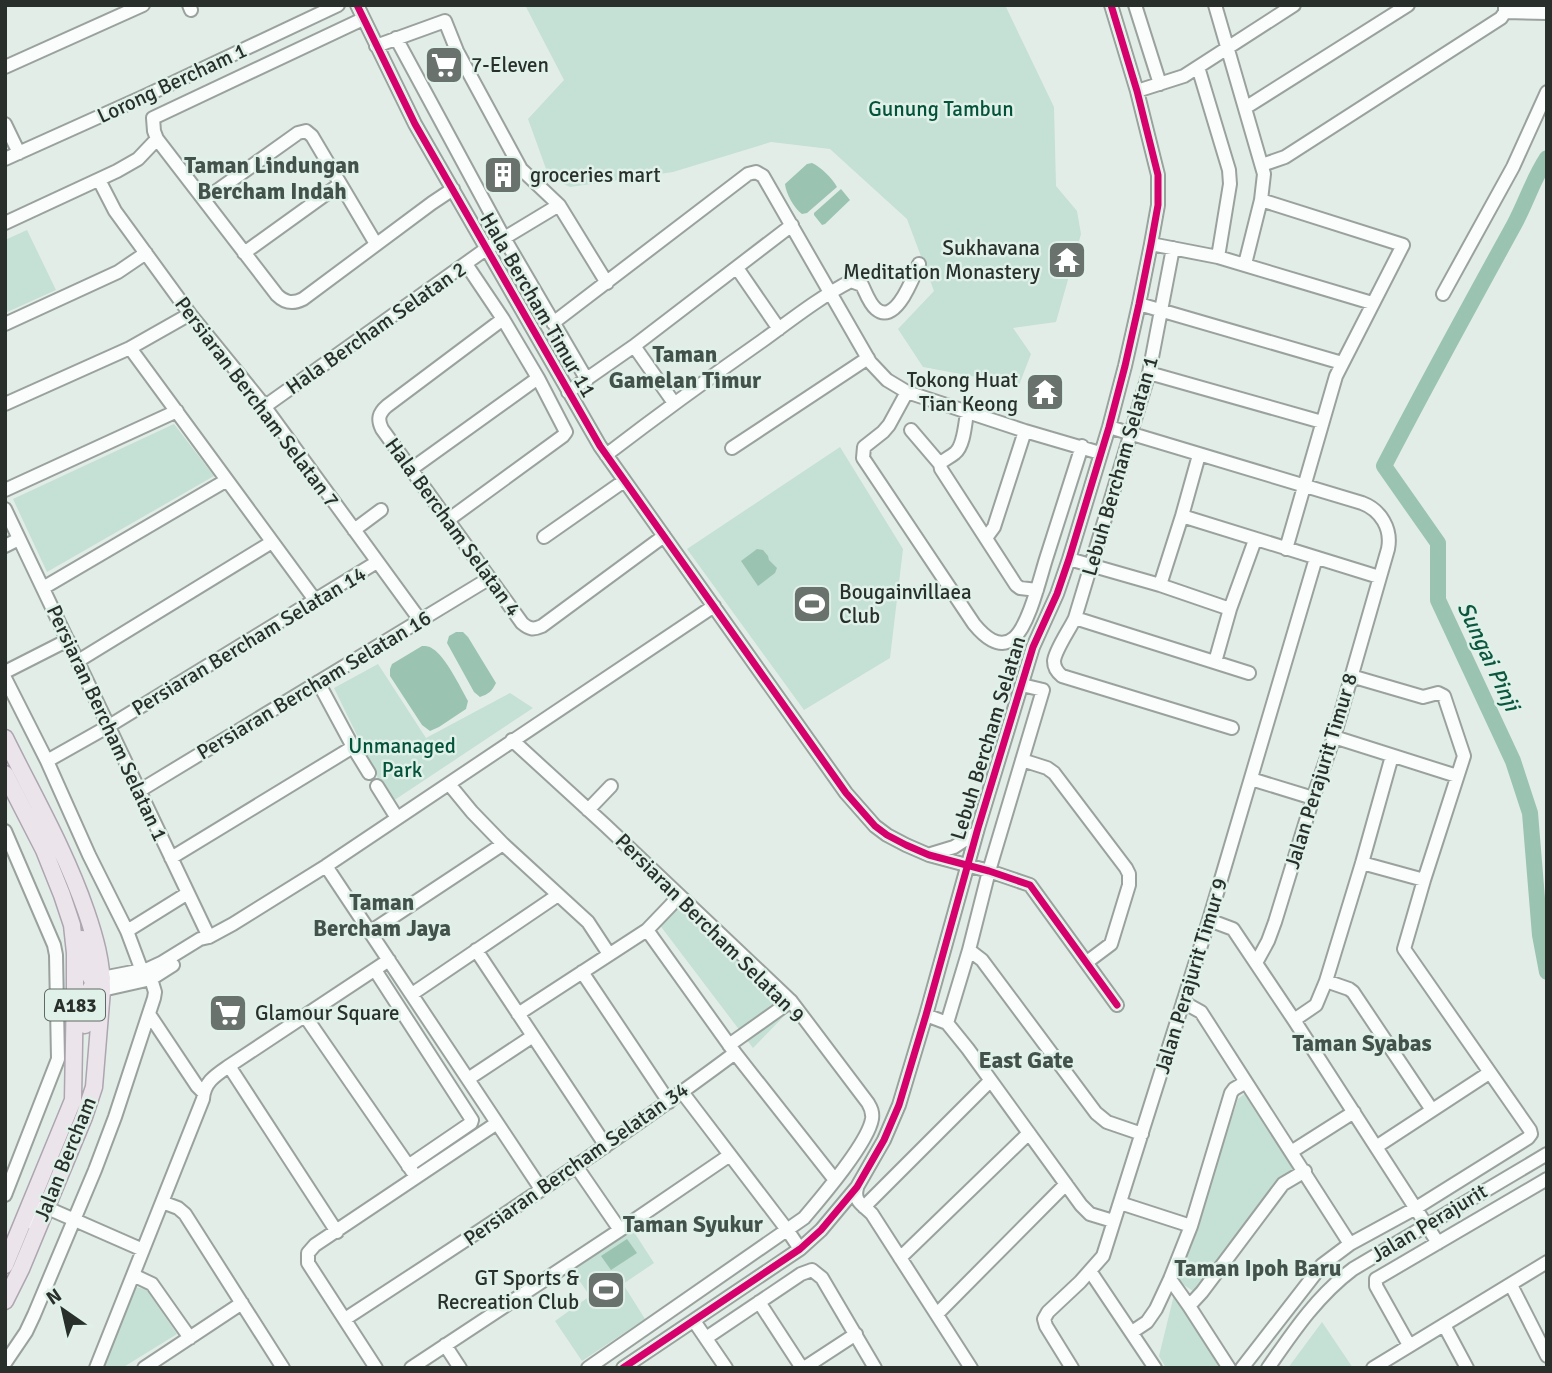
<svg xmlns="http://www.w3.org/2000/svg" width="1552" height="1373" viewBox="0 0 1552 1373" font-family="Signika,sans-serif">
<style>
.green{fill:#c5e0d4}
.water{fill:#9ac4b1}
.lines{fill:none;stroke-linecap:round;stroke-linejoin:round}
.river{stroke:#9ac4b1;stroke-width:16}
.minor-casing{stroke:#9aa29e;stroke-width:16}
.major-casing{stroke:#ada5af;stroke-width:19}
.minor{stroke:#fbfcfc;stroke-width:12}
.major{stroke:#ebe4eb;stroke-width:16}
.cycleway-casing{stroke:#dff1e8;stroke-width:11}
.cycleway{stroke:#d6006c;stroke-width:7}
.labels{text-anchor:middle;stroke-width:5;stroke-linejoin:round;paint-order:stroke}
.shield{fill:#dff1e8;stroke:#606a64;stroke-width:2}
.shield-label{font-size:19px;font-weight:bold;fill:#29302c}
.poi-label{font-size:21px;fill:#29302c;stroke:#dff1e8;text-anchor:start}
.street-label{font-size:21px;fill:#29302c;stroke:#dff1e8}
.park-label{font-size:21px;fill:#03523a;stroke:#dff1e8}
.neighbourhood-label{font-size:23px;font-weight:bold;fill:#43524b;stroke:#dff1e8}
.water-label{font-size:23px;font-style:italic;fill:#0c573f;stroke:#dff1e8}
</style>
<rect width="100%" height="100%" fill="#e3ede8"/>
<path class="green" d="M525,5h480l49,102 2,79 21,25 4,23 -25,88 -43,6 18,26 -12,31 -96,-18 -25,-38 36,-38 -27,-72 -77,-70 -59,-7 -98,30 -103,15 -21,-10 -21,-58 36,-39z
M27,230l29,60 -51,23v-73z
M174,424l40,52 -167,96 -34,-73z
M840,447l63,102 -13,109 -86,52 -117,-161z
M378,664l48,74 84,-45 23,15 -143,95 -56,-115z
M678,899l112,111 -37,38 -94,-124z
M1248,1091l51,76 -103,126 -18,-12 60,-182z
M632,1229l22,34 -31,21 22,35 -63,42 -27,-40 35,-25 -18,-26z
M135,1287l11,2 31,45 -55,34h-24z
M1174,1295l50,73h-58l-7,-12z
M1322,1322l31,46h-65z"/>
<path class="water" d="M812,163c9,4 20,15 25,24l-30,26 -5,1c-8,-6 -16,-20 -17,-30l22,-20z
M841,189l9,11 -25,24 -3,1 -8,-10v-2z
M757,549l6,1 5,6 1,4 8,8 -2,5 -17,13 -17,-25z
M456,632h7l5,5 28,46c-4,8 -7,11 -16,14l-6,-5 -27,-49 2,-7z
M422,646c5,0 7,0 11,3 12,7 28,39 35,52l-2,8 -27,18 -9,4 -8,-6 -32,-49v-7l2,-5z
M627,1239l10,14 -26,17 -10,-14z"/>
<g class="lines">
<path class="river" d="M1547,158c-14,21 -21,45 -33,67 -44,80 -88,160 -130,241l54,77v57l75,161 17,52 10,122 7,37"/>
<g class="minor-casing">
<path id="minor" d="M189,5l2,5
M357,5l58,119 185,322 246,347 29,33 12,9 19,10 23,10 60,16 41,14 87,120
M1135,5l25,79
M1215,5l49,169 -3,26 -16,64
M1505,12l42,1
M396,38l108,200 83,142
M376,46l69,-25 12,30 64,118 38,36 48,78
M5,67l138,-62
M1198,67l31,103 1,14 -12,73
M1137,91l47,-15 110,-71
M1245,108l163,-103
M5,124l14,29
M157,139l120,156c8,8 16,9 26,4l129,-96 21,-14
M5,159l140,-63 193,-91
M1262,165l23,-8 216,-139 4,-6v-7
M99,180l16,31 75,103 69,85 161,221
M204,200l94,-67 8,-2 6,5 64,108
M1261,200l142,45 -67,131 -50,173
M5,223l112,-52 21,-12 19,-20 -3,-8 -1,-13 210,-99
M1151,244l67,13 154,46
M1173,248l-24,125 -74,245c-5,11 -20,32 -21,43 0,7 3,11 8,15l170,52
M244,253l96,-69
M737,268l42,61
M1443,294l70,-127 34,-75
M1139,304l203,59
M503,319l-116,87c-8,7 -10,13 -5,23l140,194c7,6 11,7 20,3l122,-90
M553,323l195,-149 8,-2 7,4 107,186 17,18 20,12 118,39 75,22
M5,324l113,-52 28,-19
M634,346l40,57
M130,348l185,252
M1149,373l173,49
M568,392l66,-46 158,-121
M907,392l-18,33 -6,7 -19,15 -1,11 111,166c9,11 25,27 40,14 15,-13 26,-60 32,-79 12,-38 24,-75 36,-113
M5,404l125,-56 60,-34
M264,407l222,-158 73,-44
M1109,427l253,76c19,7 30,26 26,46l-54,188 -21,61 -38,124 -7,19 -12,22
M911,430l29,34 1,5 75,116 4,3 17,2
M732,448l136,-90
M606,455c51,-39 103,-77 156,-114 29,-21 58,-44 89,-60l11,4c4,8 7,18 14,24 20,17 37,-32 43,-45
M940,464c4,-5 9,-6 15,-11 9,-7 10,-29 12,-40
M410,470l128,-92
M5,490l172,-79
M5,509l204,428
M1182,516l197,61
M448,520l115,-84 3,-4 -28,-54 -35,-59 -37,-55
M354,530l27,-20
M544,537l80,-56
M986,538l8,-11 31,-96
M5,546l14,-7
M1069,559l91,26 70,24
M1160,585l22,-69 17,-61
M43,588l184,-108
M1075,618l174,55
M78,661l194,-119
M1215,662l15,-53 25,-69
M5,672l63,-32
M5,678l42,83 42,94 38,76 15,40
M1334,737l123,39
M512,740l93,85 186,176 77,102c3,5 5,9 4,16 -4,24 -51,79 -68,99l-216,150
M353,747l16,26
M1022,760l25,8 7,5 72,95 3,6v11l-18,59 -24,18
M47,761l62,-35 268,-164
M1251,779l62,19
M449,784l23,28 31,32 85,78 21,32
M377,786l20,32
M139,791l351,-213
M588,810l23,-24
M5,831l49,114 2,10 2,104 -53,136
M931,854l23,-7 23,-15
M171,858l182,-111 -35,-65
M1362,863l62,17
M326,866l215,323
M1209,920l24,9 2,3 59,88 144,223
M647,930l88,123 100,127
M127,931l61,-38
M370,932l133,-88
M476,950l130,196
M969,950l20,-79 54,-181 -21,-5
M375,970l97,150 -1,3 -63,43
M582,972l87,130
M102,978l46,-9 13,-6 39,-24 9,-2 24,-13 93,-58 388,-260
M1326,981l23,8 4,3 79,118
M102,990l49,-11 22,-14
M412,994l146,-99
M1183,1002l18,10 149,232
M149,1014l48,72 6,6
M518,1014l129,-84 24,-25 8,-10
M926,1015l21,8 21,26 113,156 9,9 23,7
M305,1016l107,155
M1294,1020l22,-15 10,-24 36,-118 30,-107
M947,1023l22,-73 13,10 114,153 11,9 35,12
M729,1045l62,-44
M229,1066l108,166
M468,1079l65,-43
M682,1092l106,139 12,18
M1376,1147l113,-74
M1291,1152l63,-40
M576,1166l44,64
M857,1188c-4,14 7,17 15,26l99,154
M162,1202l16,6 7,6 98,154
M1120,1203l71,23
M864,1207l126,-126
M28,1222l6,-13 11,-2 98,43
M900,1258l129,-125
M1090,1271l65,97
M133,1275l19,9 38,54
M1170,1279l19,27 40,62
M1511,1285l36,71
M759,1302l43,66
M1189,1306l13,-14 81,-108 22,-13
M937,1314l129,-130
M345,1319c132,-86 264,-172 390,-266
M694,1321l32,47
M1444,1325l23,43
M1132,1332l15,-10 9,-13 14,-30 21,-53 40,-133 3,-4 12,-7
M706,1338l95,-64 11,-4 10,8 53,90
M445,1345l15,23
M1409,1345l-33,-59v-7l171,-100
M5,1363l21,-31 8,-17 61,-145 20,-53 39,-119 1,-6 -7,-23
M96,1368l107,-269c1,-17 13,-24 26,-33l160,-106
M144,1368l98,-65
M376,1368l-68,-105v-10l7,-8 182,-122
M411,1368l209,-138 110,-75
M623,1368l177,-119 21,-19 36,-43 27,-47 15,-35 27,-90 52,-187 55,-181 24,-53 12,-35 40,-132 16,-61 14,-62 12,-60 7,-39v-30l-21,-84 -26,-86
M804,1368l52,-34
M1072,1368l-26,-42 -2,-7 4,-7 32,-30 23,-26 106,-336 107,-362
M1242,1368l80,-103 28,-21 66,-36 112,-70 3,-4 -1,-4 -126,-181 20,-69 40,-124 -20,-60 -6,-3 -15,4 -72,-21
M1268,1368c25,-36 49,-72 85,-99l194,-115
M1373,1368l174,-106"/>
</g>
<g class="major-casing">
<path id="major" d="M5,738c28,57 60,112 81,173 9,26 16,51 16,79l-8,97 -10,30 -63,152 -16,32
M5,774l39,76 18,45 10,30 3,28v34l-2,113 -68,165
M82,939c4,18 3,38 18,50
M85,1025c1,-18 -1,-38 17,-47"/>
</g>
<use href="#minor" class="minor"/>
<use href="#major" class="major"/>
<g class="cycleway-casing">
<path id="cycleway" d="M357,5l58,119 185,322 246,347 29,33 12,9 19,10 23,10 60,16 41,14 87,120
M623,1368l177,-119 21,-19 36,-43 27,-47 15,-35 27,-90 52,-187 55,-181 24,-53 12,-35 40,-132 16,-61 14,-62 12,-60 7,-39v-30l-21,-84 -26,-86"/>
</g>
<use href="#cycleway" class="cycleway"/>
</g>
<defs>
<g id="supermarket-square" transform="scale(2.0125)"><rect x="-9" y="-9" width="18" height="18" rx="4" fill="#6a726e" stroke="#dff1e8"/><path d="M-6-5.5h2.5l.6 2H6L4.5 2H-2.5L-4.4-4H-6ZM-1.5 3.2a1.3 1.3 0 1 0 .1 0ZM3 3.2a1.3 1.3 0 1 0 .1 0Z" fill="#fff"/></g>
<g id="building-square" transform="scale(2.0125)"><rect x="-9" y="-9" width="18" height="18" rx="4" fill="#6a726e" stroke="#dff1e8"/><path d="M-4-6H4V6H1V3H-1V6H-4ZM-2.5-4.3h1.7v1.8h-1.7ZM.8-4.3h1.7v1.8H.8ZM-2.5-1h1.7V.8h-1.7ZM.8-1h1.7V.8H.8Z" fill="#fff"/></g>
<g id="temple-square" transform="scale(2.0125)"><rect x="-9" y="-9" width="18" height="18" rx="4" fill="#6a726e" stroke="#dff1e8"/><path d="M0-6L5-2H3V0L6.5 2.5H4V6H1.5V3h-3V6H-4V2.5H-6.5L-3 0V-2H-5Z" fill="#fff"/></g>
<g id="stadium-square" transform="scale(2.0125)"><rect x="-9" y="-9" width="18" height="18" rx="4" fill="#6a726e" stroke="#dff1e8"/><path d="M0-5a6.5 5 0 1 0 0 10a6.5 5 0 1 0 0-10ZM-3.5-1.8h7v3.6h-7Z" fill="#fff"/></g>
</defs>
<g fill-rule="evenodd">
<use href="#supermarket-square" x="444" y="65"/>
<use href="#building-square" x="503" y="175"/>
<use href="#temple-square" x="1067" y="260"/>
<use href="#temple-square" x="1045" y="392"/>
<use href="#stadium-square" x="812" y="604"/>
<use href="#supermarket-square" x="228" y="1013"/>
<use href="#stadium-square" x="606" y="1290"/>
</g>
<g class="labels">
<rect class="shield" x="45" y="989.5" width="60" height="31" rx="5"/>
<g class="shield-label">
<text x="75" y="1012">A183</text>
</g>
<g class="poi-label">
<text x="471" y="72">7-Eleven</text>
<text x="530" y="182">groceries mart</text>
<text x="1040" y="255" text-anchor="end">Sukhavana<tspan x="1040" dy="24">Meditation Monastery</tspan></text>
<text x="1018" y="387" text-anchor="end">Tokong Huat<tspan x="1018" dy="24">Tian Keong</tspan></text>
<text x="839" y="599">Bougainvillaea<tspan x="839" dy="24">Club</tspan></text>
<text x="255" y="1020">Glamour Square</text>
<text x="579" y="1285" text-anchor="end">GT Sports &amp;<tspan x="579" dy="24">Recreation Club</tspan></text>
</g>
<g class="street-label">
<text transform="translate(172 83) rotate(-25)" y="7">Lorong Bercham 1</text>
<text transform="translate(538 305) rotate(60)" y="7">Hala Bercham Timur 11</text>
<text transform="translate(376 328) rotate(-35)" y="7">Hala Bercham Selatan 2</text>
<text transform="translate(257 402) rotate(53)" y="7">Persiaran Bercham Selatan 7</text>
<text transform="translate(1120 466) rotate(-74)" y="7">Lebuh Bercham Selatan 1</text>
<text transform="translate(453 527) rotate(54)" y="7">Hala Bercham Selatan 4</text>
<text transform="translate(249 641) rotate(-31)" y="7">Persiaran Bercham Selatan 14</text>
<text transform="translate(314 685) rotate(-31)" y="7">Persiaran Bercham Selatan 16</text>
<text transform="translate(107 723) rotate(65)" y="7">Persiaran Bercham Selatan 1</text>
<text transform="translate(988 738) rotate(-73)" y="7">Lebuh Bercham Selatan</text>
<text transform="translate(1321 771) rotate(-73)" y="7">Jalan Perajurit Timur 8</text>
<text transform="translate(710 928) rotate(45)" y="7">Persiaran Bercham Selatan 9</text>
<text transform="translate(1191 976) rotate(-73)" y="7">Jalan Perajurit Timur 9</text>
<text transform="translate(65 1159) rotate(-68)" y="7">Jalan Bercham</text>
<text transform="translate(576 1164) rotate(-35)" y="7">Persiaran Bercham Selatan 34</text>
<text transform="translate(1429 1223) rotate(-31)" y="7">Jalan Perajurit</text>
</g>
<g class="park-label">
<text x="941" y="116">Gunung Tambun</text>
<text x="402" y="753">Unmanaged<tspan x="402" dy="24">Park</tspan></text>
</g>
<g class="neighbourhood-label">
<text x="272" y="173">Taman Lindungan<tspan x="272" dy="26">Bercham Indah</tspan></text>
<text x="685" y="362">Taman<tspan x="685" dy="26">Gamelan Timur</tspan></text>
<text x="382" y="910">Taman<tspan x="382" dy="26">Bercham Jaya</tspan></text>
<text x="1362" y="1051">Taman Syabas</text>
<text x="1026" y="1068">East Gate</text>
<text x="693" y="1232">Taman Syukur</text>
<text x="1258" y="1276">Taman Ipoh Baru</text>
</g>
<g class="water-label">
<text transform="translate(1489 656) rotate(65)" y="8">Sungai Pinji</text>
</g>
</g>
<rect width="1552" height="1373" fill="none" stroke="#29302c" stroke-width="14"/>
<g transform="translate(63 1310) rotate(326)" stroke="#dff1e8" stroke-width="5" paint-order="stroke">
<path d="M0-5L12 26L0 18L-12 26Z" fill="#29302c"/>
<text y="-10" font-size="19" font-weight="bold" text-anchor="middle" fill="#29302c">N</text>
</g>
</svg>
